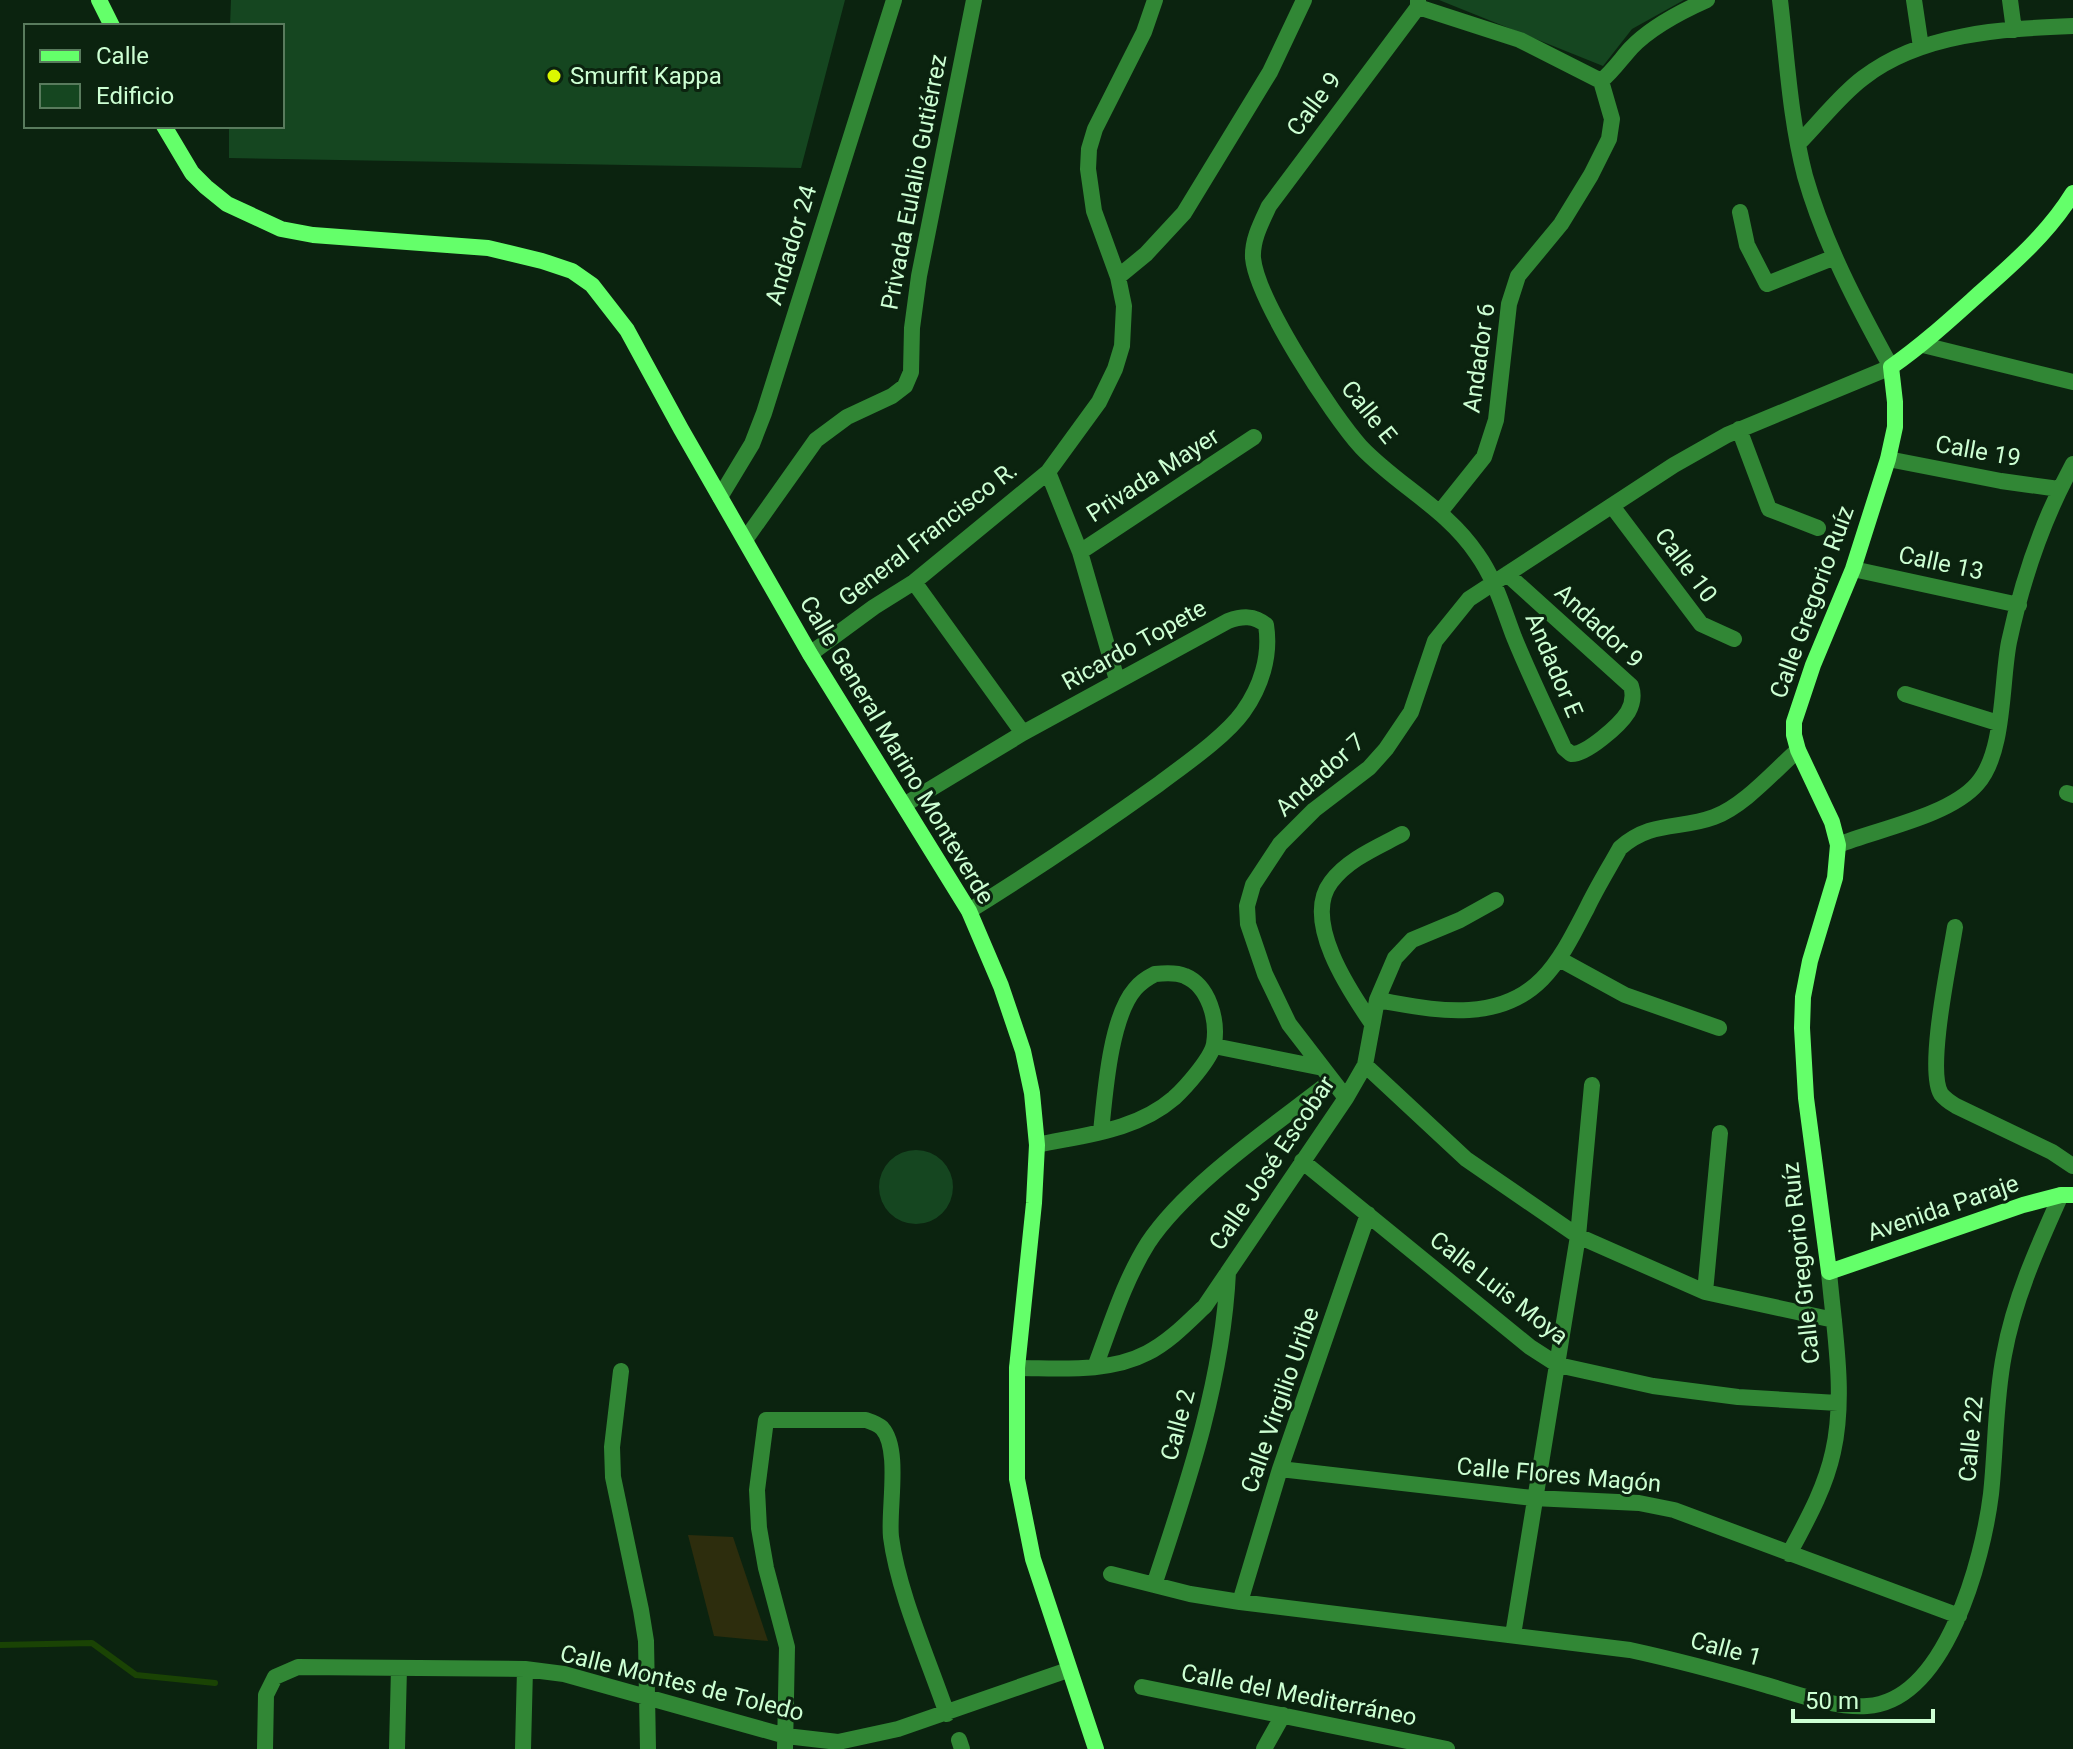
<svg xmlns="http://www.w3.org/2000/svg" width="2073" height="1749" viewBox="0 0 2073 1749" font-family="Roboto,sans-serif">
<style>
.green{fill:#2d2d0d}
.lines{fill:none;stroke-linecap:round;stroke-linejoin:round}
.stream{stroke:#1a4304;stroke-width:6}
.building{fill:#154620}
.street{stroke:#318735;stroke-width:16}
.secondary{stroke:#64ff6a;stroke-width:16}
.poi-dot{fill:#dbf800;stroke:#0b230f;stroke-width:3}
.labels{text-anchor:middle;stroke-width:6;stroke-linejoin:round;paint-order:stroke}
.poi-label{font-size:24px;fill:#cdffd3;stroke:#0b230f;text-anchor:start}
.street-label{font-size:24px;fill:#cdffd3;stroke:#0b230f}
</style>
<rect width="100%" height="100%" fill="#0b230f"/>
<path class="green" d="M688,1535l45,2 35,104 -54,-5z"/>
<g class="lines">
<path class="stream" d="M0,1645l92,-2 44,32 79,8"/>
</g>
<path class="building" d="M231,0h614l-44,168 -572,-10v-32h53v-100h-52z
M1439,0h245l-52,29 -29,37z
M879 1187a37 37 0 1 1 74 0a37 37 0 1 1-74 0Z"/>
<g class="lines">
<path class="street" d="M1418,0v7l-149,199c-8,17 -17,34 -16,52 4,42 79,157 108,189 37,39 85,61 116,107 18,25 26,54 37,83 15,37 33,74 50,111l7,6c15,1 49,-29 57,-42 5,-9 6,-17 3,-26l-124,-112
M1914,0l7,47
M2010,0l4,30
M1418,7l102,33 81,41
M1601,81c12,-10 20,-22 30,-33 20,-21 49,-36 76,-48
M1798,144c21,-21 41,-48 65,-66 58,-45 139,-49 210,-52
M1740,212l7,33 20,39 68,-27
M1118,277l28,-23 38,-41 86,-141 34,-72
M1923,345l150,37
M1739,429l30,80 49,19
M1888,459l113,22 58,8
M1048,472l32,80 37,128
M720,497l32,-53 12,-31 130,-413
M1612,506l89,118 33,15
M1440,512l44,-55 12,-37 13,-116 9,-28 43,-52 30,-49 18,-36 3,-20 -11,-38
M745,540l71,-100 31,-23 45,-21 13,-10 6,-14 1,-44 7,-52 55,-276
M1080,552l174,-115
M1853,569l166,36
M914,582l109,151
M810,654l64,-47 40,-25 134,-110 51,-70 16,-33 7,-23 2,-40 -6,-29 -24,-66 -6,-42 1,-20 6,-20 49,-97 11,-32
M1905,694l93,29
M2067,793l6,2
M904,805l119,-72 205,-112c14,-5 26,-6 38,4 5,31 -5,62 -23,87 -18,25 -59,53 -84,72 -63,45 -124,86 -190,127
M1838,845c40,-16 111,-29 139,-61 28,-31 24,-102 32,-142 13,-61 34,-123 64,-178
M1955,927c-5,32 -29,142 -14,167 4,5 10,9 15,12l96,46 21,14
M1561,960l64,35 94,33
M1377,1000c30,5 61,12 92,10 69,-4 90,-48 118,-102 10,-21 22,-40 33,-60 32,-28 59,-18 94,-31 30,-11 60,-46 84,-67
M1371,1022c-22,-32 -69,-102 -40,-140 17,-23 47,-35 71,-48
M1214,1046l109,22
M1365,1065l101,94 112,77 127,56 129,28
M1346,1098l-57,-74 -24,-50 -17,-50 -1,-18 6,-21 27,-41 34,-34 55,-42 17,-19 25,-37 24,-71 34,-42 205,-134 53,-30 164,-68c-33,-60 -67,-124 -86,-191 -15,-57 -18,-118 -25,-176
M1037,1145c47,-10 99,-14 137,-47 11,-10 37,-39 40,-54 4,-24 -5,-58 -29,-68 -9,-4 -21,-3 -30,-2 -8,4 -15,9 -20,15 -25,29 -30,105 -34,143
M1302,1161l228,186 28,18 95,21 85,11 100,6
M1705,1292l15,-159
M1095,1367c16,-42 29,-86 53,-124 39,-59 127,-118 183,-162
M1017,1368c42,0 92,5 130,-15 22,-11 40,-30 58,-47l141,-208 19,-33 12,-65 18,-42 17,-18 48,-20 36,-20
M621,1371l-9,76 1,30 28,133 5,31 2,108
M1280,1469l253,29 106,5 35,7 285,106
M1789,1554c17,-32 36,-65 44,-102 13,-57 1,-122 -4,-180
M1111,1574l79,20 50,8 390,48c46,10 91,22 136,35 32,9 67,23 101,21 79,-5 116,-147 124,-212 5,-46 4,-93 13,-139 10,-56 34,-109 57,-160
M1154,1585c34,-102 69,-205 74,-313
M1240,1602l40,-133 88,-255
M1513,1635l65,-399 14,-151
M1142,1687l305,62
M959,1740l3,9
M265,1749l1,-54 9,-18 23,-10 227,2 39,5 222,62 52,6 60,-13 170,-59
M397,1749l2,-81
M523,1749l2,-80
M785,1749l2,-102 -21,-79 -7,-40 -2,-38 9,-70h100c6,2 12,4 16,8 19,21 6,82 9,109 7,55 38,124 56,177
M1264,1749l19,-34"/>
<path class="secondary" d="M99,0l13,26
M164,126l28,47 14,14 21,17 54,25 32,6 175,13 54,13 30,10 20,14 35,45 54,99 129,225 159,257 32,75 22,65 9,42 5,52 -3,58 -17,165v111l16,80 63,190
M2073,193c-24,39 -58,69 -92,99 -29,26 -57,52 -90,75l4,35v25l-7,32 -35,110 -40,96 -19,57v13l4,15 34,72 6,23 -3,33 -25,83 -7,36 -1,31 4,70 23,174 194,-67 38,-10h12"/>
</g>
<circle class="poi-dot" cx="554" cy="76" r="8"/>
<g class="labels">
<g class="poi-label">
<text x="570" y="84">Smurfit Kappa</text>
</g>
<g class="street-label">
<text transform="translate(1314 104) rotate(-53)" y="8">Calle 9</text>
<text transform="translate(914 182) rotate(-79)" y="8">Privada Eulalio Gutiérrez</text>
<text transform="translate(791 245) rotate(-73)" y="8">Andador 24</text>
<text transform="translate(1479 358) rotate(-82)" y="8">Andador 6</text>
<text transform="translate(1369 412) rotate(51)" y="8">Calle E</text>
<text transform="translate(1978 451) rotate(10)" y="8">Calle 19</text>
<text transform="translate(1153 475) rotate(-33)" y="8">Privada Mayer</text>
<text transform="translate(928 534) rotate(-38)" y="8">General Francisco R.</text>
<text transform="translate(1941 563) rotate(12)" y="8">Calle 13</text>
<text transform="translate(1686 565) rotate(53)" y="8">Calle 10</text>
<text transform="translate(1812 602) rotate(-70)" y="8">Calle Gregorio Ruíz</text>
<text transform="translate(1599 626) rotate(43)" y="8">Andador 9</text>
<text transform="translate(1134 645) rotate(-29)" y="8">Ricardo Topete</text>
<text transform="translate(1554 665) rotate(67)" y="8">Andador E</text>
<text transform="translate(897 750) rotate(59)" y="8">Calle General Marino Monteverde</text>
<text transform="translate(1320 775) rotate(-42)" y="8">Andador 7</text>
<text transform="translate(1272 1163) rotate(-56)" y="8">Calle José Escobar</text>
<text transform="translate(1943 1208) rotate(-19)" y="8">Avenida Paraje</text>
<text transform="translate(1801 1263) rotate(-96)" y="8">Calle Gregorio Ruíz</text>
<text transform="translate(1499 1288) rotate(38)" y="8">Calle Luis Moya</text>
<text transform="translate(1280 1400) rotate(-71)" y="8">Calle Virgilio Uribe</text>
<text transform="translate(1178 1425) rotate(-75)" y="8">Calle 2</text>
<text transform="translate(1971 1439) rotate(-85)" y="8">Calle 22</text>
<text transform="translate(1559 1475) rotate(5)" y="8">Calle Flores Magón</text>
<text transform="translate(1726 1649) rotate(15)" y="8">Calle 1</text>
<text transform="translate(682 1683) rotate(14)" y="8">Calle Montes de Toledo</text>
<text transform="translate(1299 1695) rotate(11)" y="8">Calle del Mediterráneo</text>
</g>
</g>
<rect x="24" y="24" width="260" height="104" fill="#0b230f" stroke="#597b5d" stroke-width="2"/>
<rect x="40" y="50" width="40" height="12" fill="#64ff6a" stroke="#597b5d" stroke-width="2"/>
<text x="96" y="64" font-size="24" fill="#cdffd3">Calle</text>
<rect x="40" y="84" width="40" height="24" fill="#154620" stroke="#597b5d" stroke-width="2"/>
<text x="96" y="104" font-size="24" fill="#cdffd3">Edificio</text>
<path d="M1793 1709v12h140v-12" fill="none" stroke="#cdffd3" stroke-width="4"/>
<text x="1805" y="1709" font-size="24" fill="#cdffd3" stroke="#0b230f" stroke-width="6" paint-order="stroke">50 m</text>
</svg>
